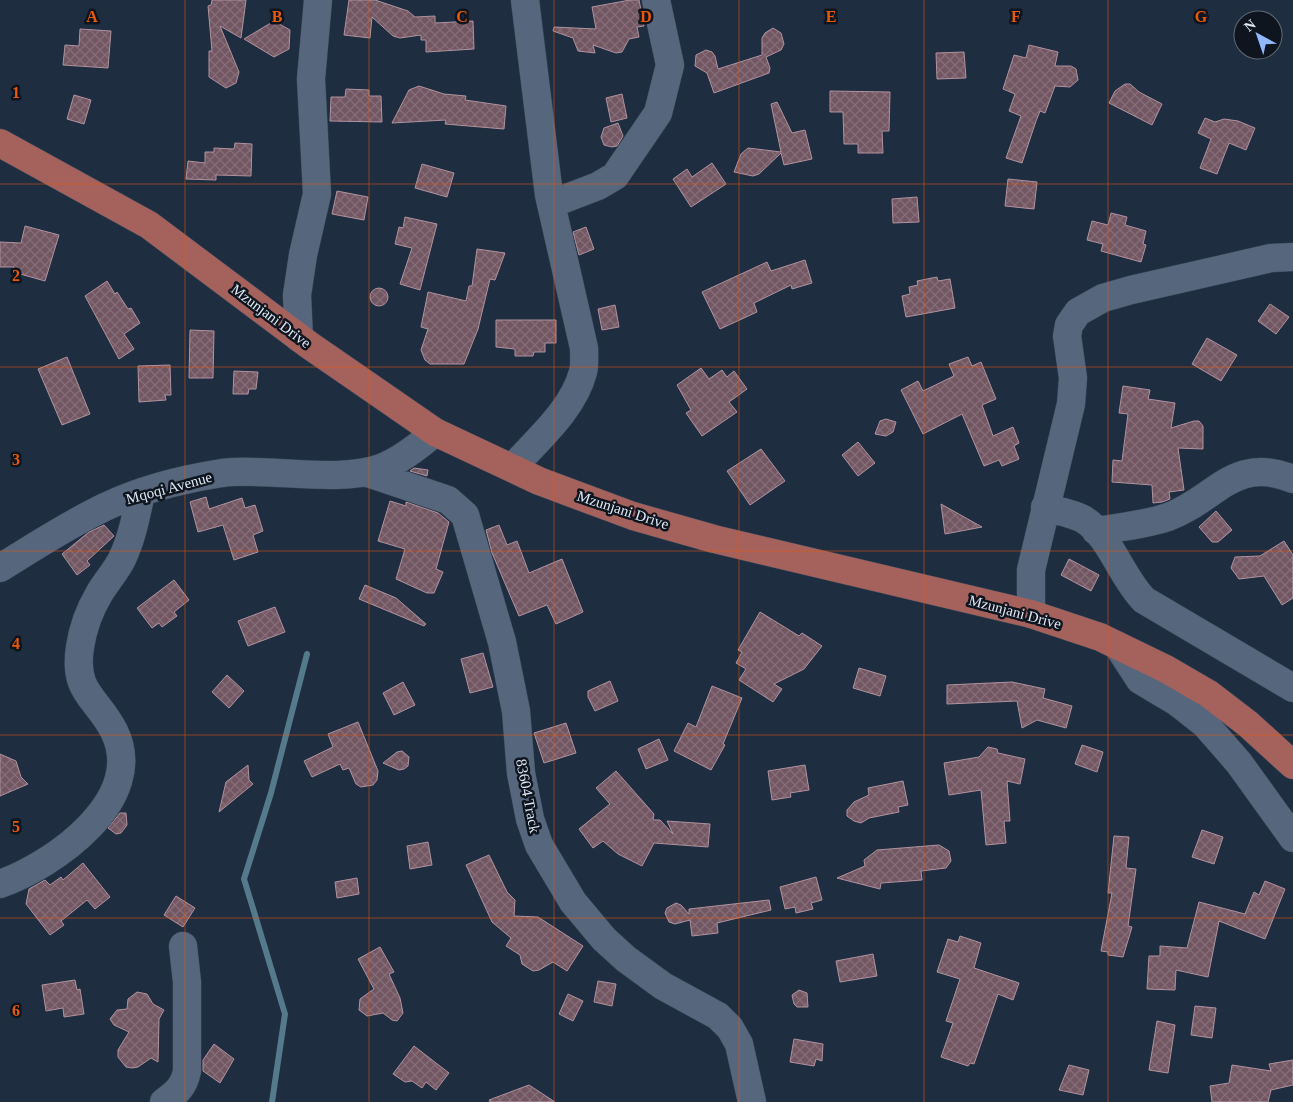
<svg xmlns="http://www.w3.org/2000/svg" width="1293" height="1102" viewBox="0 0 1293 1102" font-family="Georgia,serif">
<style>
.lines{fill:none;stroke-linecap:round;stroke-linejoin:round}
.stream{stroke:#557a8c;stroke-width:6}
.building{fill:url(#building-cross-hatch);stroke:#b1929f}
.minor-casing{stroke:#3b4859;stroke-width:29}
.major-casing{stroke:#3b4859;stroke-width:29}
.minor{stroke:#56677d;stroke-width:28}
.major{stroke:#a5625c;stroke-width:28}
.grid{fill:none;stroke:#e8590c;stroke-width:1;stroke-opacity:0.55}
.labels{text-anchor:middle;stroke-width:5;stroke-linejoin:round;paint-order:stroke}
.street-label{font-size:15px;fill:#dfe9f6;stroke:#0e151e}
.grid-label{font-size:16px;text-anchor:middle;font-weight:bold;fill:#e8590c;stroke:#0e151e;stroke-width:5;stroke-linejoin:round;paint-order:stroke}
</style>
<defs>
<pattern id="building-cross-hatch" width="8" height="8" patternUnits="userSpaceOnUse" patternTransform="scale(1.25)"><rect width="8" height="8" fill="#725661"/><path d="M0 0l8 8M0 8l8-8" fill="none" stroke="#866e78"/></pattern>
</defs>
<rect width="100%" height="100%" fill="#1e2d40"/>
<g class="lines">
<path class="stream" d="M272,1102l13,-88 -41,-135 27,-86 36,-139"/>
</g>
<path class="building" d="M212,0h34l-5,38 -21,-12 19,46 -3,11 -10,5 -17,-11v-26h3l-4,-45 3,-1z
M349,0h26l33,11 7,6 20,-1v7l38,-2 1,28 -48,3v-12h-5v-5l-21,3 -7,-2 -21,-19 -2,21 -26,-3z
M630,0h9l5,26 -7,1 2,10 -10,2 -7,13 -6,1 -23,-8 2,8 -17,-2 -5,-13 -20,-7 1,-4 42,2 -4,-22z
M274,21l16,9 -1,19 -15,8 -30,-18z
M773,28l8,5 3,11 -3,6 -15,7 4,11 -1,5 -55,20 -7,-20 -12,-7 1,-11 10,-5 6,2 3,4 3,13 44,-14v-17l3,-5z
M80,29l31,2 -3,37 -45,-3 2,-20 14,1z
M1029,45l29,7 -3,14h16l5,3 2,11 -8,7 -15,-1 -10,27 -5,-2 -4,10 -14,42 -16,-5 15,-42 -12,-5 6,-17 -12,-5 11,-34 12,3z
M964,52l2,26 -29,1 -1,-26z
M1125,84h5l9,8 23,12 -10,21 -43,-22 6,-12z
M419,86l25,8 22,2 -1,4 41,6 -2,23 -59,-5 1,-4 -54,3 17,-33z
M346,89l23,1v6h12l1,26 -52,-1 1,-24h14z
M830,91l60,1 -1,39h-7l1,22h-25v-9h-14l-1,-32h-13z
M622,94l5,24 -16,4 -5,-24z
M74,95l17,5 -7,24 -17,-5z
M777,102l15,31 13,-3 7,29 -28,6 -3,-12 -22,21 -6,2 -19,-4 7,-18 7,-6 33,4 -10,-48z
M1205,118l10,4 9,-3 14,2 17,7 -9,22 -17,-7 -12,31 -17,-6 11,-29 -13,-6z
M618,123l5,13 -6,10 -5,1 -8,-2 -3,-8 3,-9z
M235,143l17,1 -1,32 -35,-1v5l-30,-1 2,-18 17,2v-11h9v-4l20,1z
M712,163l14,21 -35,23 -18,-28 14,-10 5,8z
M422,164l32,9 -7,24 -32,-9z
M1008,179l29,3 -3,27 -29,-3z
M337,191l31,6 -4,23 -32,-6z
M917,197l2,25 -26,1 -1,-24z
M1111,213l16,4 -2,8 21,6 -3,13 3,1 -5,17 -40,-11 2,-7 -16,-4 5,-19 16,4z
M405,217l32,7 -17,66 -20,-6 12,-36 -17,-4 4,-17 4,1z
M25,226l34,9 -14,46 -32,-9 1,-5h-14v-25l21,1z
M586,227l8,22 -15,6 -6,-23z
M477,249l28,4 -10,27 -5,-1 -12,50 -14,35h-34l-5,-4 -4,-10 7,-21 -7,-2 7,-35 38,9 3,-15h3z
M805,260l7,23 -20,6 -1,-4 -37,18 3,9 -37,17 -18,-37 65,-30 4,9z
M937,277l1,4 12,-2 5,29 -49,9 -4,-21 8,-2 -1,-7 9,-2 -1,-4z
M107,281l8,13 2,-2 11,17 3,-1 9,15 -16,11 10,15 -15,10 -34,-63z
M370 297a9 9 0 1 1 18 0a9 9 0 1 1-18 0Z
M1270,304l19,13 -13,17 -18,-13z
M615,305l4,22 -17,3 -4,-21z
M496,320h60v23h-11v9h-11l-1,4h-18v-7l-19,-2z
M190,330l24,1 -1,47h-24z
M1207,338l30,17 -16,26 -29,-17z
M67,357l23,57 -28,11 -24,-56z
M968,357l4,9 9,-4 15,37 -14,6 11,31 20,-9 6,16 -5,3 5,13 -17,7 -3,-6 -15,6 -22,-52 -39,20 -22,-44 17,-9 5,10 31,-15 -5,-12z
M170,365l1,30h-6l1,5 -27,2 -1,-36z
M701,368l8,11 13,-9 5,7 7,-6 13,18 -18,13 8,10 -35,24 -16,-23 5,-3 -14,-25z
M234,371l24,1 -2,17h-7l-1,5h-15z
M1123,386l27,4 -2,9 27,4 -4,25 23,-7h5l4,5v23l-25,-1 6,42 -15,2 1,7 -8,3 -9,1 -1,-18 -40,-3 1,-22 9,1 6,-47 -9,-1z
M886,419l10,3 -3,10 -7,4 -11,-2 5,-13z
M858,442l17,21 -17,13 -16,-21z
M761,449l24,32 -35,24 -23,-34z
M414,468l14,2 -1,6 -17,-5z
M206,497l3,12 33,-11 3,10 10,-3 8,26 -10,4 5,17 -24,8 -11,-35 -25,7 -8,-30z
M390,501l16,5v-4l32,11 11,9 -13,47 7,3 -9,21h-7l-31,-14 9,-30 -27,-8z
M941,504l41,23 -37,7z
M1216,511l16,19 -14,12h-6l-13,-15z
M104,525l10,11 -27,25 3,4 -13,10 -15,-21 27,-22z
M499,525l8,20 10,-4 12,32 33,-14 21,53 -27,12 -9,-19 -28,11 -27,-63 -6,-23z
M1284,541l9,14v43l-11,7 -18,-29 -25,3 -8,-11 4,-11 25,-1z
M1069,559l30,16 -8,16 -30,-16z
M174,580l15,20 -15,12 3,4 -15,11 -3,-4 -7,5 -15,-20z
M365,585l31,13 30,26 -2,2 -65,-27z
M275,607l10,25 -37,14 -10,-25z
M760,612l39,24 3,-3 20,13 -18,23 -30,15 8,5 -9,13 -34,-22 7,-11 -10,-6 6,-11 -4,-2z
M483,653l10,34 -23,6 -9,-34z
M859,668l27,8 -6,20 -27,-8z
M227,675l17,16 -15,17 -17,-16z
M610,681l8,20 -23,10 -7,-14v-6z
M403,682l12,23 -21,10 -11,-22z
M1012,682l33,7 -2,9 29,8 -6,22 -29,-8 -15,8 -5,-27 -70,3v-19z
M712,686l30,12 -19,46 2,1 -14,25 -37,-19 14,-28 8,4z
M358,722l20,49 -1,9 -4,5 -12,2 -5,-3 -7,-16 -6,2 -3,-6 -28,13 -8,-16 29,-14 -5,-13z
M566,723l10,30 -32,10 -10,-30z
M659,739l9,21 -22,9 -8,-20z
M1082,745l21,7 -6,20 -22,-8z
M988,747l9,2 1,4 27,6 -5,25 -13,-3 3,40h-6l2,22 -20,2 -5,-55 -32,5 -5,-32 35,-6z
M402,751l7,6 -1,9 -4,3 -5,1 -16,-7 14,-11z
M0,754l16,7 5,16 7,7 -28,12z
M248,765l1,15 4,4 -34,28 7,-30z
M805,765l4,25 -19,3 1,4 -19,3 -4,-29z
M616,771l38,43 -1,6h7l13,14 -6,-13 43,3 -2,23 -54,-4 -12,23 -24,-12 -15,-13 -10,7 -14,-19 31,-25 -14,-16z
M903,781l5,24 -10,2 1,5 -30,6 -8,5 -7,-2 -7,-5v-6l7,-8 15,-7 -1,-7z
M120,813h6l1,12 -6,8 -5,1 -8,-6z
M1202,830l21,7 -9,27 -22,-7z
M1114,836l15,1 -3,31 10,1 -8,57 4,1 -9,30 -15,-2v-3l-7,-1 11,-58h-4z
M428,842l4,23 -22,4 -3,-23z
M939,845l10,6 2,10 -5,7 -25,3 1,9 -41,3 -1,6 -43,-11 28,-12 -1,-6 13,-10z
M489,855l18,37 8,8 -1,16 24,1 45,29 -16,25 -14,-9 -14,8 -6,1 -11,-7 -2,-9 -14,-9 5,-8 -19,-16 -26,-57z
M83,863l27,34 -15,12 -8,-9 -26,21 3,4 -14,10 -24,-31 3,-15 16,-9 5,5 11,-8 2,3z
M816,877l6,23 -11,3 2,6 -17,4 -1,-6 -10,2 -5,-22z
M357,878l2,16 -22,4 -2,-16z
M1265,881l20,8 -20,50 -46,-18 -11,56 -32,-7 -1,20 -28,-1 2,-33h11v-10l27,2 12,-46 46,12 9,-22 5,3z
M176,896l19,12 -12,19 -19,-12z
M769,900l2,10 -54,13 1,10 -26,3 -2,-16 -15,4 -6,-2 -4,-9 2,-5 9,-5 5,2 8,9v-5z
M960,936l21,7 -7,25 45,15 -6,17 -15,-6 -24,70 -4,-1 -2,3 -27,-9 12,-34 -7,-2 14,-42 -23,-7 11,-33 10,3z
M380,947l14,25 -5,2 11,24 3,15 -6,8 -5,-1 -9,-7 -16,3 -8,-6 1,-11 14,-10 -16,-30z
M873,954l4,22 -37,6 -4,-21z
M75,980l2,10 3,-1 4,25 -20,3 -1,-9 -17,3 -4,-26z
M598,981l18,3 -4,22 -18,-4z
M799,990l8,3 1,14h-11l-3,-3 -2,-9z
M137,992l10,2 6,10 11,6 -5,9 -1,43 -7,-4 -13,9 -6,1 -6,-1 -8,-10v-7l11,-18 -15,-7 -4,-6 7,-9 10,-1 1,-10z
M568,994l15,7 -10,20 -14,-7z
M1195,1006l21,2 -4,30 -21,-3z
M1157,1021l18,4 -7,48 -19,-3z
M794,1039l29,5 -1,17 -6,-2 -2,7 -24,-4z
M214,1044l20,15 -14,24 -17,-12v-11z
M414,1046l35,27 -13,17 -10,-8 -4,6 -10,-7 -7,1 -12,-8z
M1293,1060v25l-22,5 -3,12h-56l-2,-16 19,-3 3,-18 39,6 -2,-7z
M1069,1065l20,5 -6,25 -24,-5z
M529,1085l26,17h-65l-1,-2z"/>
<g class="lines">
<g class="minor-casing">
<path id="minor" d="M551,204l47,-18 17,-10 43,-63 12,-48 -14,-65
M299,338l-2,-43 6,-40 14,-61 -6,-115 7,-79
M512,468c25,-28 61,-58 71,-96 2,-7 1,-16 1,-24l-35,-153 -24,-195
M365,472l83,28 17,15 37,127 14,69 5,62 9,46 9,26 34,57 31,37 22,20 37,27 55,30 12,12 9,16 13,58
M1045,507c13,4 26,6 38,12 27,16 38,58 61,81l149,88
M1096,531c23,-4 49,-6 72,-14 49,-18 65,-62 125,-38
M0,568c34,-21 69,-44 105,-61 35,-17 78,-28 117,-34 50,-6 113,11 159,-5 20,-8 38,-22 54,-36
M1031,614v-44l40,-166 2,-26 -6,-42 2,-11 9,-13 25,-14 28,-8 140,-32 22,-1
M1118,646l22,34 37,22 28,22 34,39 54,75
M0,884c54,-19 148,-85 114,-153 -18,-35 -41,-38 -34,-84 3,-20 9,-36 19,-53 7,-12 17,-23 23,-35 10,-21 14,-43 19,-66
M164,1102c12,-9 20,-15 23,-31v-89l-4,-36"/>
</g>
<g class="major-casing">
<path id="major" d="M0,143l149,82 160,120 126,87 104,49 94,35 81,23 317,75 69,23 66,32 43,25 39,30 45,41"/>
</g>
<use href="#minor" class="minor"/>
<use href="#major" class="major"/>
</g>
<path class="grid" d="M185,0v1102M369,0v1102M554,0v1102M739,0v1102M924,0v1102M1108,0v1102M0,184h1293M0,367h1293M0,551h1293M0,735h1293M0,918h1293"/>
<g class="labels">
<g class="street-label">
<text transform="translate(271 316) rotate(37)" y="5">Mzunjani Drive</text>
<text transform="translate(169 488) rotate(-15)" y="5">Mqoqi Avenue</text>
<text transform="translate(623 510) rotate(18)" y="5">Mzunjani Drive</text>
<text transform="translate(1015 612) rotate(15)" y="5">Mzunjani Drive</text>
<text transform="translate(528 796) rotate(79)" y="5">83604 Track</text>
</g>
</g>
<g class="grid-label">
<text x="92" y="22">A</text>
<text x="277" y="22">B</text>
<text x="462" y="22">C</text>
<text x="646" y="22">D</text>
<text x="831" y="22">E</text>
<text x="1016" y="22">F</text>
<text x="1201" y="22">G</text>
<text x="16" y="98">1</text>
<text x="16" y="281">2</text>
<text x="16" y="465">3</text>
<text x="16" y="649">4</text>
<text x="16" y="832">5</text>
<text x="16" y="1016">6</text>
</g>
<g transform="translate(1258 35) rotate(320)"><circle r="24" fill="#0e151e" stroke="#626a74"/>
<path d="M0-4L9 19L0 12L-9 19Z" fill="#91b8fd"/>
<text y="-8" font-size="14" font-weight="bold" text-anchor="middle" fill="#dfe9f6">N</text>
</g>
</svg>
